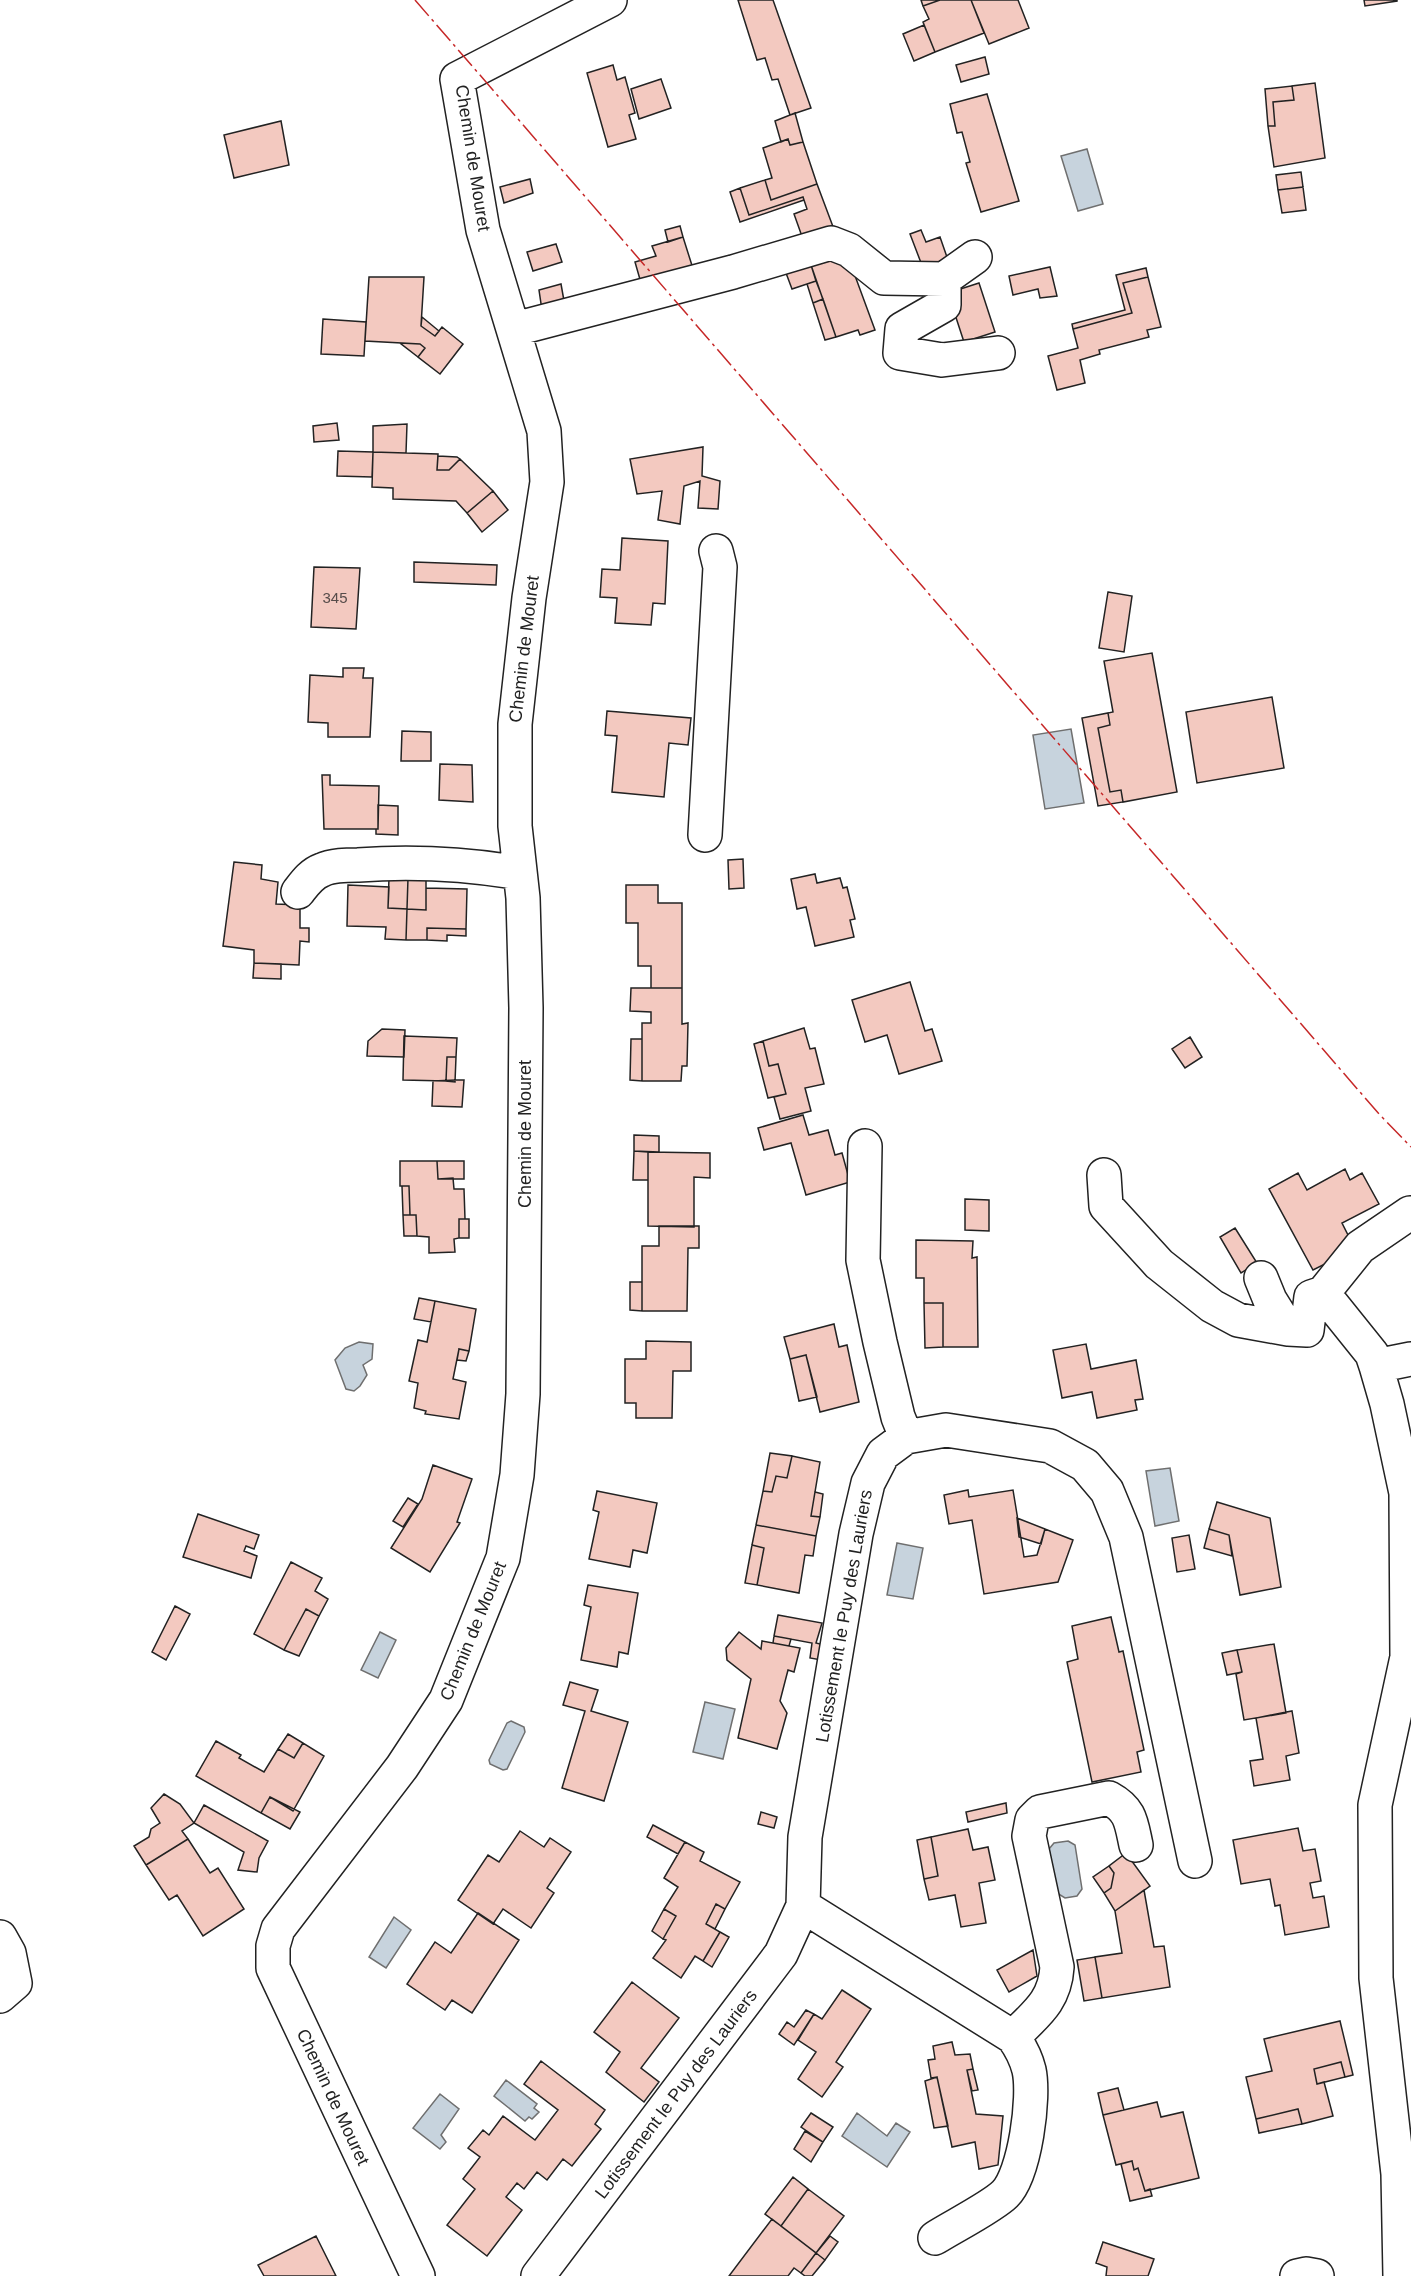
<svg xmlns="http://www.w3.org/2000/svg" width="1411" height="2276" viewBox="0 0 1411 2276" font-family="Helvetica,sans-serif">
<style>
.water{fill:#c7d3dd;stroke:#6f6f6f;stroke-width:1.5}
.building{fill:#f3c9c0;stroke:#222;stroke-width:1.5}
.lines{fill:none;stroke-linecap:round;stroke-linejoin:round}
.minor-casing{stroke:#222;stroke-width:36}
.minor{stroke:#fff;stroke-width:33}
.power{stroke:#c62828;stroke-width:1.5;stroke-dasharray:21 4.5 3 4.5;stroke-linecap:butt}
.labels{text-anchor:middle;stroke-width:4.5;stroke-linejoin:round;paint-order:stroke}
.number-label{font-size:15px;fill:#564c4a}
.street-label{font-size:18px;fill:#222;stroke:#fff}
</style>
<rect width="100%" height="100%" fill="#fff"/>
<path class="water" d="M1087,149l16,55 -25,7 -17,-55z
M1071,729l13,74 -39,6 -12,-74z
M359,1342l14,2 -1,15 -9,6 4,10 -7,11 -6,5 -8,-2 -11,-29 10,-12z
M1170,1468l9,53 -24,5 -9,-55z
M897,1543l26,5 -10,51 -26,-4z
M380,1632l16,8 -18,38 -17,-8z
M705,1702l30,7 -12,50 -30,-7z
M511,1721l13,6 1,5 -18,37 -4,1 -13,-6 -1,-4 18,-37z
M1068,1841l7,4 7,44 -5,7 -12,2 -8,-5 -8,-44 5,-6z
M394,1917l17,13 -25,38 -17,-11z
M506,2080l31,24 -3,4 5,4 -7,7 -3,-2 -4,4 -31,-25z
M440,2094l19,15 -18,26 5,7 -6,7 -27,-21z
M857,2113l30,23 9,-13 14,9 -23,35 -45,-31z"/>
<path class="building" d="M738,0h35l38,108 -21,7 -12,-36 -6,1 -7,-22 -8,2z
M921,0h19l-17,6z
M940,0h31l13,33 -49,19 -12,-30 6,-3 -6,-13z
M971,0h47l11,28 -40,16z
M1364,0h33v1l-32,5z
M924,25l11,27 -21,9 -11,-27z
M985,57l4,17 -28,8 -5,-17z
M613,65l4,15 8,-3 10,36 -6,2 7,24 -28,8 -21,-74z
M661,79l10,29 -32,11 -8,-30z
M1315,83l10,75 -51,9 -6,-41h7l-2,-24 21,-2 -2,-14z
M1292,86l2,14 -21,2 2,24h-7l-3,-37z
M987,94l32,107 -38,11 -15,-49 4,-1 -8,-30 -5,1 -7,-29z
M795,113l8,29 -13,3 -2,-6 -7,3 -6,-21z
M281,121l8,44 -55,13 -10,-43z
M788,139l2,6 13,-3 14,42 -46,16 -6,-20 7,-2 -9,-30z
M1301,172l2,15 -25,3 -2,-15z
M530,179l3,14 -29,10 -4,-16z
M765,180l6,20 46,-16 18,48 -31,10 -10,-28 13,-5 -4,-12 -54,18 -9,-27z
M1303,187l3,23 -24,3 -4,-23z
M740,188l9,27 54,-18 1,3 -64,22 -10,-30z
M680,226l3,11 -15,5 -3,-12z
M921,230l5,12 14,-5 8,23 -25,8 -13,-34z
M683,237l12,38 -54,8 -6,-21 21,-6 -4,-10z
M556,244l6,18 -29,9 -6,-19z
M847,254l28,76 -15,5 -2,-5 -22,7 -25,-72z
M811,265l5,16 -24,8 -6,-16z
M1050,267l7,29 -17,2 -2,-9 -25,6 -4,-19z
M1146,268l2,9 -25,6 9,30 -59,16 -1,-5 53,-14 -9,-35z
M369,277h55l-3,49 14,10 7,-9 21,17 -23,30 -22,-17 7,-9 -5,-4 -55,-3z
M1148,277l13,50 -14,3 2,7 -50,13 1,4 -20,6 5,23 -28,7 -9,-34 30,-8 -5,-19 59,-16 -9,-30z
M816,281l7,18 -10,4 -6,-19z
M979,283l16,49 -31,10 -16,-49z
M561,284l5,28 -23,5 -4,-27z
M823,299l13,38 -11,3 -12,-37z
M422,317l17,14 -4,5 -14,-10z
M323,319l43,3 -2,34 -43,-2z
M400,343l20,1 5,4 -7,9z
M337,423l2,17 -25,2 -1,-16z
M407,424l-1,29 -33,-1v-26z
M703,447l-1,29 18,5 -2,28 -20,-1 2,-27 -16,5 -4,38 -22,-4 4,-29 -25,3 -7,-35z
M338,451l35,1 -1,25 -35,-1z
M373,452l65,2 -1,16h12l11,-11 33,32 -26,22 -11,-12 -63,-2v-11l-21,-1z
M438,456l19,1 3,2 -11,11h-12z
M493,491l15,19 -26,22 -15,-19z
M622,538l46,3 -3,63 -12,-1 -2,22 -36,-2 2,-25 -17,-1 2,-28 18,1z
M414,562l83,3 -1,20 -82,-3z
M314,567l46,1 -4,61 -45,-2z
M1108,592l24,4 -8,56 -25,-4z
M1152,653l25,139 -54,10 -2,-12 -11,2 -12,-64 12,-3 -2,-12 5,-1 -9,-51z
M343,668h21l-1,10h10l-3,59h-42v-14l-20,-1 2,-47 33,2z
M1272,697l12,71 -87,15 -11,-71z
M607,711l84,7 -3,27 -19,-2 -5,54 -52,-5 5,-56 -12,-1z
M1108,713l2,12 -12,3 12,64 11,-2 2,12 -25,4 -16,-88z
M402,731l29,1v29h-30z
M440,764l32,1 1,37 -34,-2z
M322,775h8v10l49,1 -1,43h-54z
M378,805l20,1v29l-22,-1v-5h2z
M743,859l1,29 -15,1 -1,-29z
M234,862l28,3 -1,14 17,3 -2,22 24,1v23h9v14l-9,-1 -1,24 -45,-2v-13l-31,-4z
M815,874l2,9 23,-5 3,10 4,-1 8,32 -5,1 4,17 -39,9 -9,-39 -9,2 -6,-30z
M389,877l19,1 -1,31 -19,-1z
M408,878h18v32l-19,-1z
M348,885l41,2 -1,21 19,1 -1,31 -21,-1 1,-12 -39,-1z
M626,885h32v18h24v85h-31v-22h-13v-43h-12z
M426,888l41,1 -1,40 -39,-1v12h-21l1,-31 19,1z
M427,928l39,1v7l-19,-1v6l-20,-1z
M254,963l27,1v15l-28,-1z
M910,982l15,49 7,-2 10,32 -43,13 -12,-39 -22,7 -13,-42z
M631,988h51v36l6,-1 -1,43h-5l-1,15h-39v-58h9v-11l-21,-1z
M804,1028l6,21 5,-1 9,36 -19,4 6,23 -31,8 -6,-22 12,-3 -8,-30 -9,2 -6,-25z
M382,1029l23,1 -1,27 -37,-1 1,-15z
M404,1036l53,2 -1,19h-9l-1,24 -43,-1z
M1190,1037l12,20 -17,11 -13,-19z
M631,1039h11v42l-12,-1z
M763,1041l6,25 9,-2 8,30 -18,4 -14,-54z
M447,1057h9l-1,25 -9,-1z
M456,1080h8l-2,27 -30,-1 1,-25z
M803,1115l6,20 19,-5 7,25 7,-2 8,29 -44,13 -15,-52 -27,7 -6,-22z
M634,1135l25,1v16l-25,-1z
M634,1151l14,1v28h-15z
M648,1152l62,1v25l-16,-1v50l-46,-1z
M400,1161h37l1,18 15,-1 1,11h10l1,30h-6v19l-5,1 1,13 -26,1v-16l-12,-1 -1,-21h-6l-1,-29h-9z
M437,1161h27v18h-26z
M1345,1169l5,11 12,-7 17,31 -37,19 10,20 -9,12 -30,15 -44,-81 29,-16 9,17z
M402,1186h7l1,29h-7z
M965,1199l24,1v31l-24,-1z
M403,1215h13l1,21h-13z
M459,1219h10v19h-10z
M659,1226h40v22h-11l-1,63h-45v-65h17z
M1235,1228l22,35 -16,10 -21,-36z
M916,1240l57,1 -1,17 5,-1 1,90h-35v-44h-19v-25h-8z
M630,1282h12v29l-12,-1z
M419,1298l16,3 -4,21 -17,-3z
M435,1301l41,8 -7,42 -10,-2 -6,30 13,3 -7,37 -34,-5 1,-3 -12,-3 4,-25 -9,-2 9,-41 9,2z
M924,1303h19v44l-18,1z
M834,1324l5,23 8,-2 12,57 -39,10 -14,-57 -16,4 -6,-22z
M646,1341l45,1v29h-18l-1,47h-36v-15h-11v-44h21z
M1086,1344l5,25 45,-9 7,39 -8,1 2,10 -40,8 -5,-26 -30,6 -9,-48z
M459,1349l10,2 -3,10 -9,-1z
M806,1355l11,42 -18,4 -9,-42z
M770,1453l22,3 -5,22 -11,-2 -4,16 -9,-1z
M792,1456l28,6 -9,54 9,1 -4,19 -60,-11 7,-34 9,1 4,-16 11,2z
M433,1465l39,14 -15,43 3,1 -30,49 -39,-24 31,-49z
M968,1490l1,7 44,-7 11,67 13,-2 8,-26 28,11 -15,42 -74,12 -12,-74 -23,4 -5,-29z
M597,1491l60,12 -10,50 -14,-3 -3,17 -41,-8 10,-47 -6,-2z
M815,1492l8,2 -3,23 -9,-1z
M408,1498l10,6 -15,23 -10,-6z
M1217,1502l53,16 11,69 -41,8 -11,-60 -20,-6z
M198,1514l61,21 -5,14 -8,-3 -2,5 13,5 -6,22 -68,-21z
M1017,1518l28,11 -4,15 -22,-7z
M756,1525l60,11 -3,20 -8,-1 -6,38 -42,-8 7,-37 -12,-3z
M1209,1529l20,6 3,21 -28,-8z
M1189,1535l6,34 -18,3 -5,-34z
M752,1545l12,3 -7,37 -12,-2z
M291,1562l31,16 -7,13 13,8 -9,17 -13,-7 -22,41 -30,-16z
M588,1585l50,8 -10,61 -9,-2 -2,15 -36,-7 10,-53 -7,-2z
M175,1606l15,8 -24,46 -14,-8z
M306,1609l13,7 -20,40 -15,-6z
M778,1615l44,8 -6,20 8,2 -3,15 -11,-2 2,-15 -38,-7z
M1111,1617l8,35 4,-1 21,99 -7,2 4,20 -49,10 -25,-120 11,-3 -6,-33z
M739,1632l22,17 1,-8 38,7 -6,24 -6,-2 -8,31 7,12 -10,36 -39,-11 13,-59 -24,-19 -1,-12z
M774,1636l17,3 -2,7 -16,-3z
M1274,1644l12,69 -42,7 -8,-46 6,-2 -5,-22z
M1237,1650l5,22 -15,3 -5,-22z
M570,1682l28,8 -7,21 37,11 -24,79 -42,-13 23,-77 -22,-6z
M1292,1711l7,42 -13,3 4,24 -36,6 -4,-25 13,-2 -7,-41z
M288,1734l15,9 -9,15 -16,-9z
M216,1741l25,14 -2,3 25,14 14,-23 16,9 9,-15 21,13 -31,55 -23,-14 -9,16 -65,-37z
M164,1794l16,10 14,19 -12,8 6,8 -42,26 -12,-19 15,-9 2,-8 9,-6 -9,-15z
M270,1797l30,15 -10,17 -29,-16z
M1006,1803l1,10 -39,9 -2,-10z
M204,1805l64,36 -9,17 -2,14 -19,-2 6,-18 -50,-29z
M761,1812l16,5 -3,11 -16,-4z
M653,1825l32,17 -7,12 -31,-17z
M1298,1828l5,23 12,-2 6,32 -11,2 3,15 11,-2 5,31 -44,8 -5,-30 -5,1 -5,-27 -29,5 -8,-44z
M968,1829l5,21 15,-3 7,33 -16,3 7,40 -25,4 -6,-32 -26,5 -5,-21 14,-3 -7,-39z
M520,1831l24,16 6,-9 21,14 -24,36 7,5 -23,35 -28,-19 -10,15 -35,-24 30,-45 11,7z
M931,1837l7,39 -14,3 -7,-39z
M188,1839l22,34 8,-5 26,41 -41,27 -26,-41 -8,5 -23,-35z
M685,1842l19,10 -4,9 40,21 -15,27 -9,-5 -10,20 14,8 -17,29 -8,-5 -14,22 -28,-20 13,-18 -3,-1 13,-23 -12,-7 14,-22 -14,-9z
M1126,1853l24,33 -35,25 -11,-18 7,-5 3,-15 -5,-7z
M1109,1866l5,7 -3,15 -7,5 -11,-16z
M1144,1890l10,57 10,-1 6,41 -68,11 -7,-41 27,-4 -7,-42z
M716,1904l9,5 -10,20 -9,-5z
M664,1909l12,7 -13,23 -11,-8z
M478,1913l41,27 -47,73 -20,-13 -7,10 -38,-26 28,-42 16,11z
M720,1932l9,5 -17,30 -9,-6z
M1033,1950l4,26 -28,16 -12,-22z
M1095,1957l7,41 -18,3 -7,-41z
M632,1982l47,36 -38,50 18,14 -15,20 -38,-30 14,-20 -26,-20z
M842,1990l29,19 -35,53 7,5 -21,30 -24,-18 18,-27 -18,-12 16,-26 8,5z
M806,2010l8,4 -20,31 -15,-11 8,-12 7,5z
M1340,2021l13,54 -8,2 -4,-15 -27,7 3,15 7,-2 9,34 -31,8 -4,-15 -42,10 -10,-42 26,-6 -8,-32z
M952,2042l3,13 15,-1 3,15 -6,1 9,44 27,2 -5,49 -19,4 -4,-27 -23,5 -15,-70 -6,1 -3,-18 7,-1 -2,-13z
M541,2061l64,49 -10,14 6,5 -29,37 -9,-7 -16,21 -10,-8 -13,17 -7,-6 -11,14 16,13 -35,46 -40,-31 28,-36 -12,-10 17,-22 -12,-9 15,-18 6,5 14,-19 32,24 23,-30 -34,-26z
M1341,2062l4,15 -28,7 -3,-15z
M973,2069l5,21 -6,1 -5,-21z
M937,2077l11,49 -14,2 -9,-47z
M1118,2088l6,22 -21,5 -5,-22z
M1157,2102l4,15 22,-5 16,66 -54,13 -7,-23 -4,2 -2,-9 -16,4 -13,-50z
M1298,2109l4,15 -43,9 -3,-14z
M811,2113l22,14 -10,15 -22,-15z
M805,2131l18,11 -12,20 -17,-13z
M1132,2161l2,9 4,-2 7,23 5,-2 2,7 -22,5 -9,-37z
M793,2177l15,12 -27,37 -16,-12z
M808,2189l36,27 -28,37 -35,-27z
M772,2219l44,34 -15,20 -7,-5 -6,8h-59z
M316,2236l20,40h-72l-6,-11z
M830,2236l8,6 -13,18 -9,-7z
M1103,2242l51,17 -6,17h-42l1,-9 -11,-4z
M816,2253l9,7 -13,16h-7l-4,-3z"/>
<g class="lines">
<g class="minor-casing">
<path id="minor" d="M944,279v26l-42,24 -2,24 42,7 56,-7
M515,329l218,-57 98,-29 18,7 35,28 60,1 31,-22
M705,835l15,-268 -4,-16
M298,892c7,-9 13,-18 24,-22 10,-5 25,-5 36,-5 55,-4 109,-1 162,8
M865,1146l-2,114 17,82 18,75 8,20
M1104,1175l2,31 53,58 53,42 26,14 50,9
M1261,1278l9,22 18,29 19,1 4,-33 12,-4
M1376,1366l-4,-12 -49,-61 37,-46 50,-34
M803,1906l210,131c8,11 13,21 16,33 6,27 -4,104 -24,124 -13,13 -53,33 -70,44
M0,1937l9,16 6,30 -15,13
M1013,2037c23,-23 42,-36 44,-70l-28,-131 3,-16 8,-8 69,-14c22,12 22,24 27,47
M418,2276l-145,-308v-22l5,-17 124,-162 44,-67 57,-142 14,-83 6,-81 3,-386 -3,-110 -8,-72v-102l14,-126 18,-116 -3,-51 -61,-201 -26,-151 153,-79
M538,2276l243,-322 22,-48 2,-69 51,-303 12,-51 15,-29 23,-17 40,-7 104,16 35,19 22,26 19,46 69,324
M1297,2276l9,-2 11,2
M1400,2276l-2,-102 -22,-196 -1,-173 32,-148 -1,-164 -19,-89 -11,-38 35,-7"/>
</g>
<use href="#minor" class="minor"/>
<path class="power" d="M415,0l964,1114 32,33"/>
</g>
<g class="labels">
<g class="number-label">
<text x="335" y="603">345</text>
</g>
<g class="street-label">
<text transform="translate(473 158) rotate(81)" y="6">Chemin de Mouret</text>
<text transform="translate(524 649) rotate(-83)" y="6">Chemin de Mouret</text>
<text transform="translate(525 1134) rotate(-90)" y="6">Chemin de Mouret</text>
<text transform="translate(844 1616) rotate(-80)" y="6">Lotissement le Puy des Lauriers</text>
<text transform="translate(473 1631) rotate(-68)" y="6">Chemin de Mouret</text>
<text transform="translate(676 2094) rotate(-53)" y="6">Lotissement le Puy des Lauriers</text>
<text transform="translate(333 2097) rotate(65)" y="6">Chemin de Mouret</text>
</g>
</g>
</svg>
